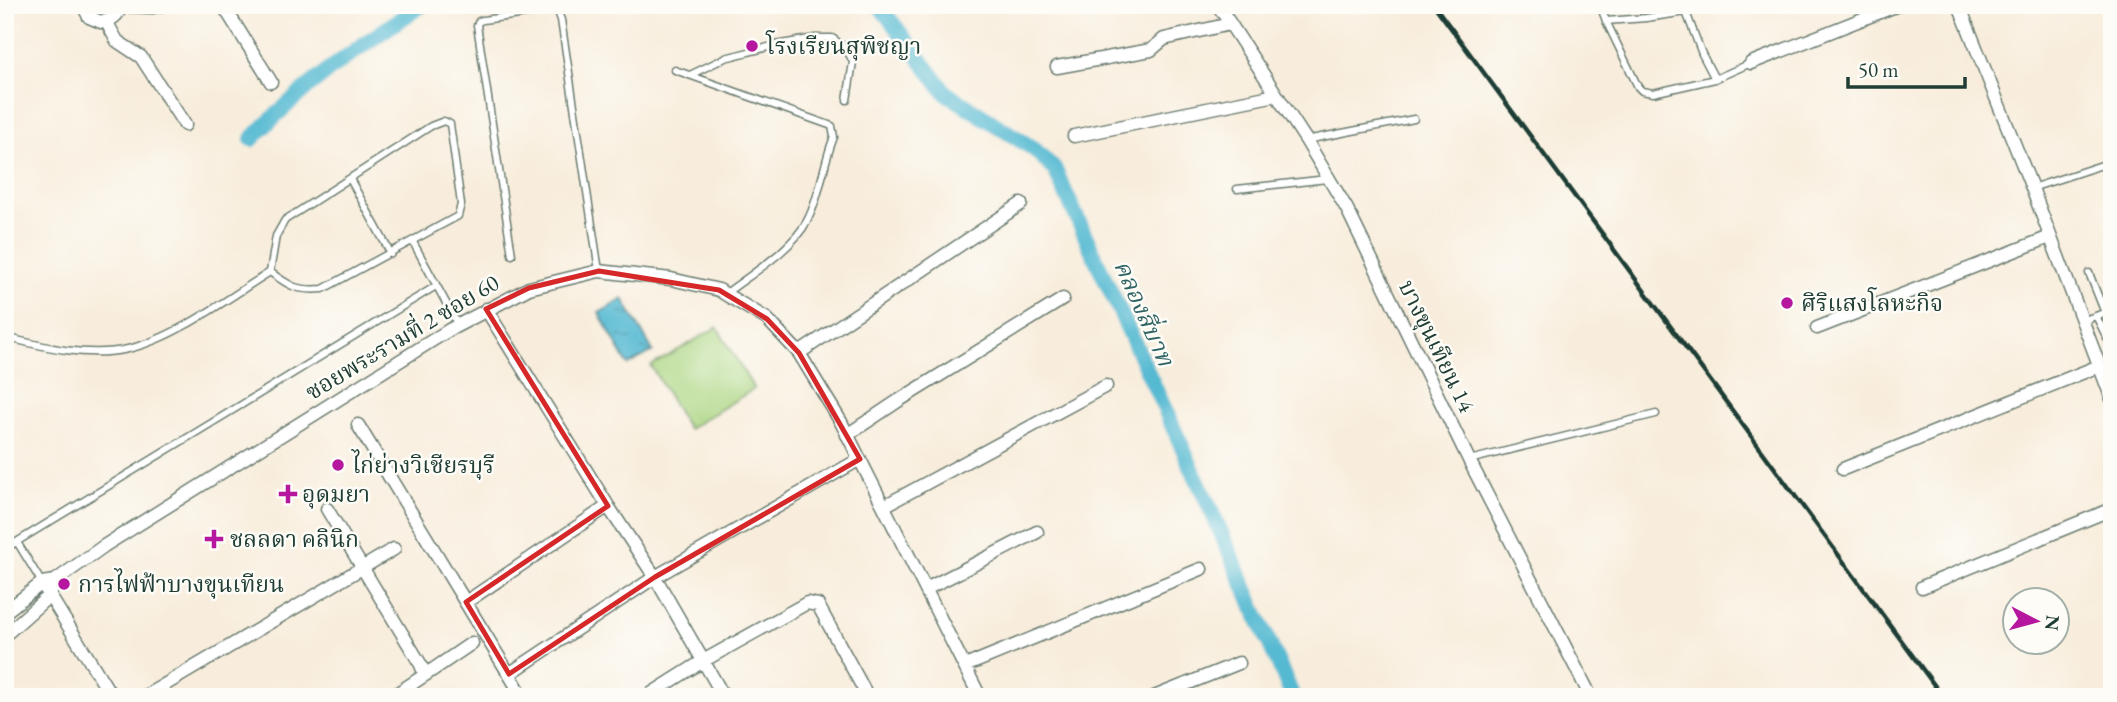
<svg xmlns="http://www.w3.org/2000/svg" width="2117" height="702" viewBox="0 0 2117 702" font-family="'EB Garamond','Noto Serif Thai',serif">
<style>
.garden{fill:#a9d47f;stroke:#64885a;stroke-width:2}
.water{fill:url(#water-ripples);stroke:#3a7b83;stroke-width:2}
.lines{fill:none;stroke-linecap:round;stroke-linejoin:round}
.canal{stroke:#54b9d2;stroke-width:16}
.lane-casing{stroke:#6b7b6f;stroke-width:9}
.street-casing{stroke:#6b7b6f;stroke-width:15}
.lane{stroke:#fff;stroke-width:6}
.street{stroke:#fff;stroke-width:12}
.rail{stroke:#1f3d34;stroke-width:4.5}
.marked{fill:none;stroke:#d62828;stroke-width:5;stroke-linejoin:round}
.poi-dot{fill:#b5179e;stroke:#fdfcf7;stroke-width:2.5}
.labels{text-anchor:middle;stroke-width:5;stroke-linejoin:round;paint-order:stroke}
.poi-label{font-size:23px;fill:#1f3d34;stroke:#fdfcf7;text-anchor:start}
.street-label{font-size:23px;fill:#1f3d34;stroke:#fdfcf7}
.water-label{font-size:24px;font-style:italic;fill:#2f6263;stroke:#fdfcf7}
</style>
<defs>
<pattern id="water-ripples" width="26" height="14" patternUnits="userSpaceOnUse" patternTransform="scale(1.75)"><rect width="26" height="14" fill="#54b9d2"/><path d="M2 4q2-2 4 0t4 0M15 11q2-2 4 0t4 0" fill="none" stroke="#4598ab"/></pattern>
</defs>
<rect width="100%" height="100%" fill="#fdfcf7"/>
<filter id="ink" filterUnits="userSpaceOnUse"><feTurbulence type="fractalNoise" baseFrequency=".0143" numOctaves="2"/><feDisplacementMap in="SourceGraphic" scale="14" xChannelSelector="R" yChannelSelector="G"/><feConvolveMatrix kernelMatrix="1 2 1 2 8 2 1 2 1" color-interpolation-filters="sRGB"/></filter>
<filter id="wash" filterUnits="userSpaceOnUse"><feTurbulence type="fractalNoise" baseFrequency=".00686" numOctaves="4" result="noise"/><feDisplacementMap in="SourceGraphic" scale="28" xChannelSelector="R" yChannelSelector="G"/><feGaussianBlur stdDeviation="1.57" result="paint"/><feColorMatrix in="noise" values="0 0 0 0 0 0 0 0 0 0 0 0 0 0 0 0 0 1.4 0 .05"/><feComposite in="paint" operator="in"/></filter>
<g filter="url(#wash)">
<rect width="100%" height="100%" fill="#f8eddc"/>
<path class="garden" d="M717,327l37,62 -66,40 -37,-63z"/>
<path class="water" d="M623,299l30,52 -25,14 -29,-52z"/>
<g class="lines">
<path class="canal" d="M879,5l67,88 88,56 21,21 157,342 81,185
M252,139c50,-53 109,-94 170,-134"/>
</g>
</g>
<g filter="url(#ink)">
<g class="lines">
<g class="lane-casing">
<path id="lane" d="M1600,5l6,16 40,-3 40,-6
M1688,5l-2,7 16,42 13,25 36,-16
M1606,21l32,66 4,4 11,2 62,-14
M675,70l157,56 2,11c-11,26 -13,58 -27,84 -15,29 -56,53 -82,73
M690,75l35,-17 51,-13 39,-7h17l14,10 7,14 -6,38
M1306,140l108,-21
M350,179l41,75
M2032,188l79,-26
M1237,189l90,-10
M413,242l45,83
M512,255l-35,-230 2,-4 4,-1 71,-10 4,2 3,8 38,251
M2089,273l16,40
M2096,316l16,32
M2082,321l30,-11
M5,337c39,10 83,21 123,12 48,-11 100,-51 142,-77l6,-36 9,-16 146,-94 13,-5 6,3 11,80 -3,12 -135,73c-26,2 -32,-2 -53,-17
M1469,460l187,-46
M17,542l25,41
M5,549l431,-263"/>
</g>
<g class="street-casing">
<path id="street" d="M83,5l6,12 12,5c11,-1 17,-6 21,-17
M223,5l48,77
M1218,5l88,135 41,69 122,251 122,237
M1959,5l73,183 80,211
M122,6l31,1 9,-2
M106,21l11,20 24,16 44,68
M1751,63l147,-58
M1057,67l94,-17 13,-11 66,-15
M1074,136l202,-41
M486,309l122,197 47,71 69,120
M1817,328l233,-91
M799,353l222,-149
M358,425l165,272
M847,435l51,-34 165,-102
M1843,469l256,-103
M884,506l222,-120
M327,509l94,156 4,10 -33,22
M42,583l70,114
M1922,587l190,-78
M926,589l111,-57
M466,602l142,-96
M5,612l37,-29 13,-2 49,-35 345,-216 80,-42 70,-17 72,8 48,11 6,4 42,25 32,34 42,69 139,275
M5,635l45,-40 2,-6
M965,666l236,-97
M509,674l146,-97 205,-118
M425,675l47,-32
M144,697l250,-148
M646,697l57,-36 104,-58 11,2 50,92
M1154,697l85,-34"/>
</g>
<use href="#lane" class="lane"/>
<use href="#street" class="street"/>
<path class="rail" d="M1434,5l509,692"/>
</g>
</g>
<path class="marked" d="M599,271l120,19 48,29 32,34 61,106 -205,118 -146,97 -43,-72 142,-96 -122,-197 43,-21z"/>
<g class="poi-dot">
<circle cx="752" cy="46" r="7"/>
<circle cx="1787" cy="303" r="7"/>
<circle cx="338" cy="465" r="7"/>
<path d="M284.5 483.5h7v7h7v7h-7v7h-7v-7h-7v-7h7z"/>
<path d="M210.5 528.5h7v7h7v7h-7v7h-7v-7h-7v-7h7z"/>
<circle cx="64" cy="584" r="7"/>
</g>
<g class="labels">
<g class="poi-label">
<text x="766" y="54">โรงเรียนสุพิชญา</text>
<text x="1801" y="311">ศิริแสงโลหะกิจ</text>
<text x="352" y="473">ไก่ย่างวิเชียรบุรี</text>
<text x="302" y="502">อุดมยา</text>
<text x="230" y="547">ชลลดา คลินิก</text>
<text x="78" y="592">การไฟฟ้าบางขุนเทียน</text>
</g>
<g class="street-label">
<text transform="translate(402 337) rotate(-31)" y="8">ซอยพระรามที่ 2 ซอย 60</text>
<text transform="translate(1437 346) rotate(64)" y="8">บางขุนเทียน 14</text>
</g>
<g class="water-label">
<text transform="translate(1144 313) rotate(66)" y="8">คลองสี่บาท</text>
</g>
</g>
<rect width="2117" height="702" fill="none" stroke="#fdfcf7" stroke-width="28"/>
<g transform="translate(2036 621) rotate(96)"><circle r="33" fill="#fdfcf7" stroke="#a4b0a9" stroke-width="2"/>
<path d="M0-5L12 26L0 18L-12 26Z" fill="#b5179e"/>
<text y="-10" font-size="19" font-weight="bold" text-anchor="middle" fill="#1f3d34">N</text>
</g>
<path d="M1848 77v10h117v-10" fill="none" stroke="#1f3d34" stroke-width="3.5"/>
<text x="1858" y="77" font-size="21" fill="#1f3d34" stroke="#fdfcf7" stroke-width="5" paint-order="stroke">50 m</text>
</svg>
